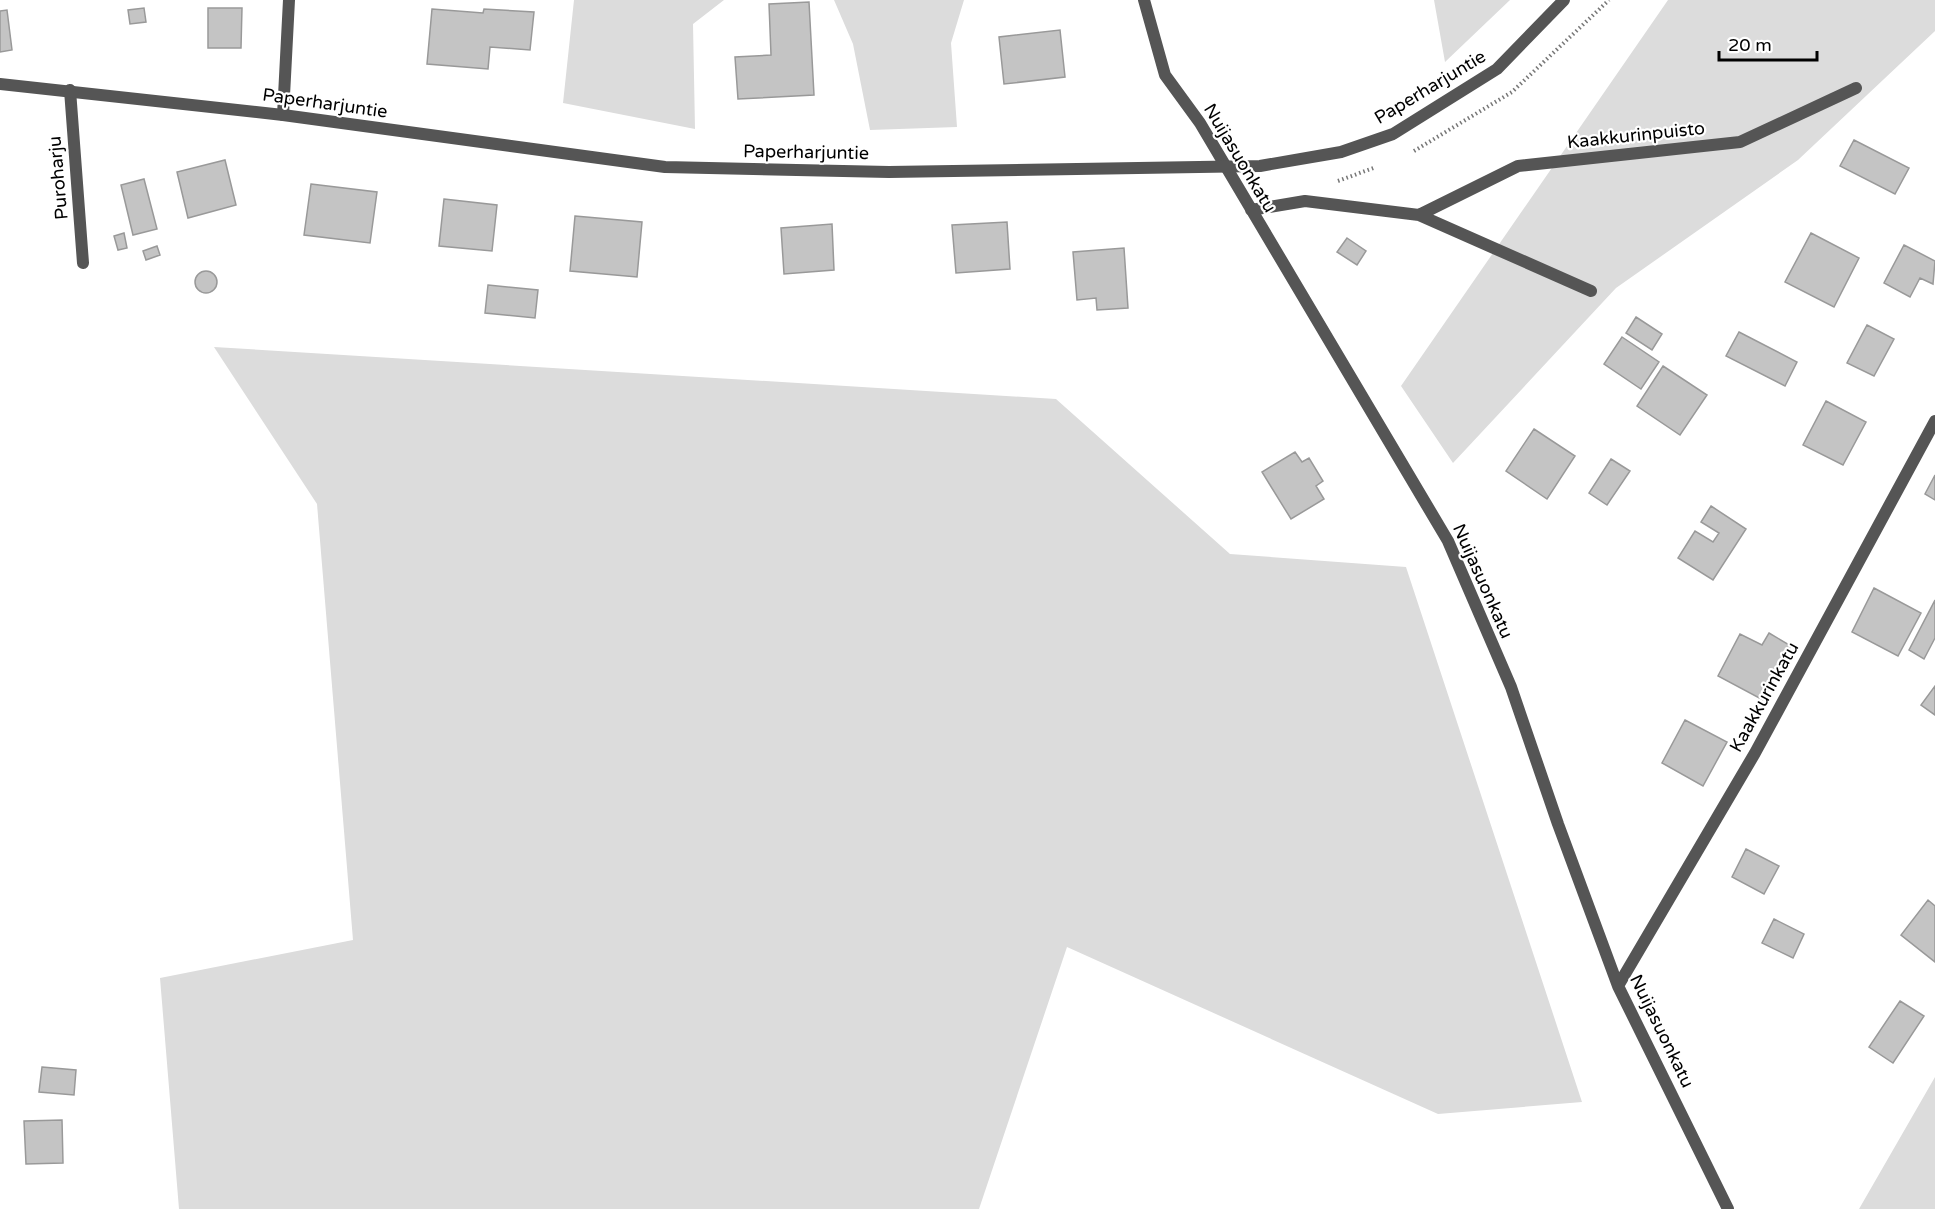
<svg xmlns="http://www.w3.org/2000/svg" width="1935" height="1209" viewBox="0 0 1935 1209" font-family="'Varela Round',sans-serif">
<style>
.green{fill:#dcdcdc}
.building{fill:#c4c4c4;stroke:#999;stroke-width:1.5}
.lines{fill:none;stroke-linecap:round;stroke-linejoin:round}
.path{stroke:#777;stroke-width:4;stroke-dasharray:1.5 3;stroke-linecap:butt}
.minor{stroke:#555;stroke-width:12}
.tertiary{stroke:#555;stroke-width:12}
.labels{text-anchor:middle;stroke-width:4.5;stroke-linejoin:round;paint-order:stroke}
.street-label{font-size:18px;fill:#000;stroke:#fff}
</style>
<rect width="100%" height="100%" fill="#fff"/>
<path class="green" d="M574,0h150l-31,24 2,105 -132,-26z
M834,0h130l-13,43 6,84 -87,3 -17,-86z
M1434,0h76l-65,62z
M1668,0h267v31l-137,129 -182,128 -163,175 -52,-77z
M214,347l842,52 174,155 176,13 176,535 -144,12 -371,-167 -88,262h-800l-19,-231 193,-38 -36,-436z
M1935,1077v132h-76z"/>
<path class="building" d="M809,2l5,93 -76,4 -3,-42 36,-2 -2,-51z
M144,8l2,14 -16,2 -2,-14z
M208,8h34l-1,40h-33z
M432,9l51,4 1,-4 50,3 -4,38 -40,-3 -2,22 -61,-5z
M7,10l5,40 -12,2v-41z
M1060,30l5,47 -61,7 -5,-47z
M1854,140l55,28 -14,26 -55,-28z
M225,160l11,45 -48,13 -11,-46z
M144,179l13,50 -24,6 -12,-50z
M311,184l66,8 -7,51 -66,-8z
M444,199l53,6 -5,46 -53,-5z
M575,216l67,6 -5,55 -67,-6z
M1007,222l3,47 -54,4 -4,-48z
M832,224l2,46 -50,4 -3,-46z
M124,233l3,15 -9,2 -4,-14z
M1811,233l48,25 -25,49 -49,-25z
M1347,238l19,13 -9,14 -20,-13z
M1904,245l31,16 -2,23 -13,-6 -10,19 -26,-14z
M157,246l3,9 -14,5 -3,-9z
M1124,248l4,60 -31,2 -1,-12 -19,2 -4,-48z
M195 282a11 11 0 1 1 22 0a11 11 0 1 1-22 0Z
M488,285l50,5 -3,28 -50,-5z
M1636,317l26,17 -10,16 -26,-17z
M1867,325l27,14 -20,37 -27,-13z
M1739,332l58,30 -12,24 -59,-30z
M1622,337l37,25 -18,27 -37,-25z
M1663,366l44,29 -27,40 -43,-29z
M1826,401l40,21 -23,43 -40,-20z
M1534,429l41,27 -28,43 -41,-28z
M1295,452l7,10 7,-4 14,23 -7,5 8,13 -33,20 -29,-47z
M1611,459l19,12 -23,34 -18,-12z
M1935,475v25l-10,-6z
M1711,506l35,23 -33,51 -35,-22 17,-27 18,11 6,-9 -18,-11z
M1874,588l47,25 -23,43 -46,-24z
M1935,600v38l-11,21 -15,-9z
M1769,633l22,13 -28,54 -45,-24 22,-42 22,11z
M1935,686v29l-14,-10z
M1685,720l42,22 -24,44 -41,-23z
M1746,849l33,17 -15,28 -32,-17z
M1928,900l7,6v56l-34,-27z
M1774,919l30,15 -11,24 -31,-15z
M1900,1001l24,15 -31,47 -24,-16z
M42,1067l34,3 -2,25 -35,-3z
M62,1120l1,43 -37,1 -2,-43z"/>
<g class="lines">
<path class="path" d="M1414,151l98,-59 97,-92
M1338,181l38,-14"/>
<path class="minor" d="M1144,0l21,75 35,48 248,418 63,146 47,137 60,162 110,223
M70,90l13,173
M283,115l6,-115
M1251,210l54,-9 114,14 172,76
M1419,215l99,-49 222,-24 116,-54
M1618,986l137,-233 180,-332"/>
<path class="tertiary" d="M0,84l283,31 382,52 224,5 371,-6 81,-14 52,-18 104,-65 67,-69"/>
</g>
<g class="labels">
<g class="street-label">
<text transform="translate(1430 87) rotate(-31)" y="6">Paperharjuntie</text>
<text transform="translate(325 103) rotate(8)" y="6">Paperharjuntie</text>
<text transform="translate(1636 135) rotate(-6)" y="6">Kaakkurinpuisto</text>
<text transform="translate(806 152) rotate(1)" y="6">Paperharjuntie</text>
<text transform="translate(1240 158) rotate(59)" y="6">Nuijasuonkatu</text>
<text transform="translate(58 178) rotate(-95)" y="6">Puroharju</text>
<text transform="translate(1483 581) rotate(66)" y="6">Nuijasuonkatu</text>
<text transform="translate(1764 697) rotate(-61)" y="6">Kaakkurinkatu</text>
<text transform="translate(1662 1031) rotate(64)" y="6">Nuijasuonkatu</text>
</g>
</g>
<path d="M1719 51v9h98v-9" fill="none" stroke="#000000" stroke-width="3"/>
<text x="1728" y="51" font-size="18" fill="#000000" stroke="#ffffff" stroke-width="4.5" paint-order="stroke">20 m</text>
</svg>
